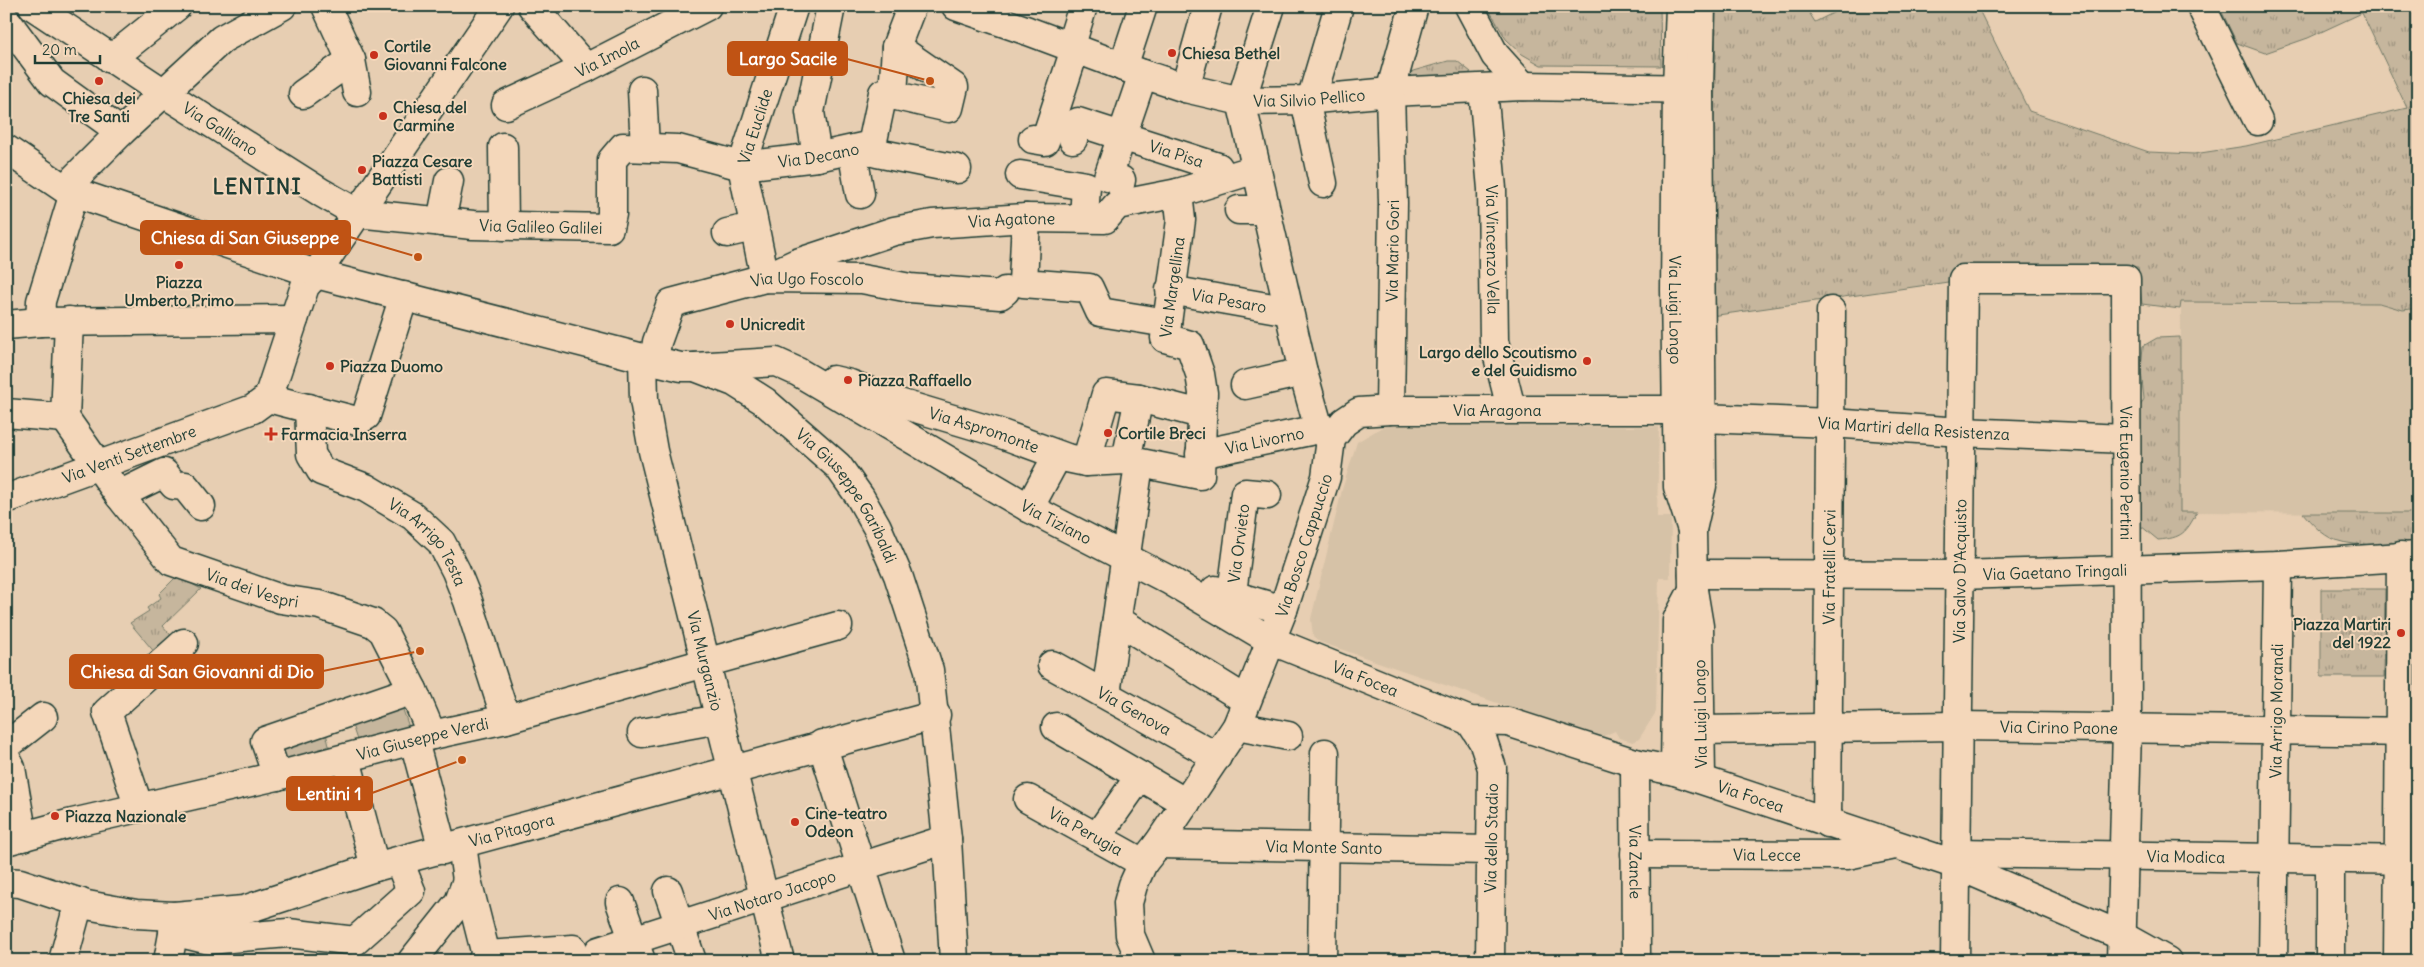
<svg xmlns="http://www.w3.org/2000/svg" width="2424" height="967" viewBox="0 0 2424 967" font-family="Delius,sans-serif">
<style>
.built{fill:#d6c2a7}
.grass{fill:url(#grass-tufts);stroke:#727a68}
.garden{fill:#c6b69d;stroke:#727a68}
.lines{fill:none;stroke-linecap:round;stroke-linejoin:round}
.minor-casing{stroke:#1f3d34;stroke-width:31}
.major-casing{stroke:#1f3d34;stroke-width:31}
.minor{stroke:#f4d7ba;stroke-width:28}
.major{stroke:#f4d7ba;stroke-width:28}
.poi-dot{fill:#c8321e;stroke:#f4d7ba;stroke-width:2}
.labels{text-anchor:middle;stroke-width:4;stroke-linejoin:round;paint-order:stroke}
.poi-label{font-size:16px;font-weight:bold;fill:#1f3d34;stroke:#f4d7ba;text-anchor:start}
.street-label{font-size:16px;fill:#1f3d34;stroke:#f4d7ba}
.district-label{font-size:21px;font-weight:bold;letter-spacing:1px;fill:#1f3d34;stroke:#f4d7ba}
.leader{fill:none;stroke:#c05314;stroke-width:2}
.callout-dot{fill:#c05314;stroke:#f4d7ba;stroke-width:2}
.callout{fill:#c05314;stroke:#c05314;stroke-width:2}
.callout-label{font-size:18px;text-anchor:middle;font-weight:bold;fill:#fff}
</style>
<defs>
<pattern id="grass-tufts" width="24" height="20" patternUnits="userSpaceOnUse" patternTransform="scale(1.25)"><rect width="24" height="20" fill="#c6b69d"/><path d="M3 7l-1-3M5 7V3M7 7l1-3M15 17l-1-3M17 17v-4M19 17l1-3" fill="none" stroke="#a09581"/></pattern>
</defs>
<rect width="100%" height="100%" fill="#e7ceb2"/>
<filter id="ink" filterUnits="userSpaceOnUse"><feTurbulence type="fractalNoise" baseFrequency=".02" numOctaves="2"/><feDisplacementMap in="SourceGraphic" scale="10" xChannelSelector="R" yChannelSelector="G"/><feConvolveMatrix kernelMatrix="1 2 1 2 8 2 1 2 1" color-interpolation-filters="sRGB"/></filter>
<g filter="url(#ink)">
<path class="built" d="M2181,302l198,1 24,7 15,-2v205l-238,-1z
M1384,426l275,1 -2,90h14l-1,61h-11l-3,134 -17,27 -6,3 -14,-4 -4,-7 -16,7 -279,-96 -7,-6 -2,-17 31,-129 15,-48z"/>
<path class="grass" d="M1487,6h173l1,60 -120,-1 -19,-11 -16,-15z
M1716,6h89l10,16 32,-16h130l52,105 120,41 45,2 52,-8 161,-38 -45,-95 -54,25 -43,15 -28,-10 -18,-37h199v302l-15,2 -24,-7 -198,-1 -1,7 -38,-5 -4,-37h-184l-6,15 -237,34z
M1448,61h9l14,11 -6,4 -57,1 5,-6z
M2180,337v175h17c-11,21 -15,26 -39,28l-23,-19 -1,-102 10,-20 -3,-29 2,-24 14,-8z
M2303,513h115v31c-24,0 -60,4 -83,-4 -13,-5 -24,-17 -32,-27z
M177,576l24,13 -38,37 11,13 -18,15 -26,-31 19,-12 -2,-3 14,-10 -2,-4z
M2321,589h64l-1,88h-63z"/>
<path class="garden" d="M402,707l8,23 -52,13 -6,-18z
M326,733l4,17 -46,12 -3,-12z"/>
<g class="lines">
<g class="minor-casing">
<g id="minor">
<path id="s1" d="M33,6l131,87 158,100 35,20 116,12 136,3 3,-14v-54l11,-13 55,2 64,17 75,-9 55,-12 11,-52 66,15 5,-21 -58,-40"/>
<path d="M282,6l-60,33 -101,93 -46,46 -1,15 -33,108 -1,21 254,-3"/>
<path d="M326,6l25,54 6,32"/>
<path d="M532,6l54,62"/>
<path id="s2" d="M956,6l72,25 115,43 42,14 56,13 64,-1 85,-8 133,-6 176,3"/>
<path d="M1271,6l-30,95 62,271 16,57 12,10"/>
<path d="M1469,6l26,49 28,31"/>
<path id="s3" d="M1680,6l-3,81 -2,203 3,197 14,43"/>
<path d="M2201,6l57,115"/>
<path d="M6,20l46,62 69,50"/>
<path d="M1070,48l13,-42"/>
<path d="M111,59l66,-53"/>
<path d="M1123,67l20,-61"/>
<path d="M1185,88l23,-82"/>
<path id="s4" d="M1483,89l9,100 2,152 17,67"/>
<path d="M642,90l3,57"/>
<path d="M303,94l48,-34"/>
<path d="M893,95l3,-48 15,-39"/>
<path d="M1305,100l18,83"/>
<path d="M1311,100l28,-94"/>
<path id="s5" d="M506,105l80,-37 121,-62"/>
<path d="M1033,139l12,2 30,-92"/>
<path id="s6" d="M1073,139l5,-17 140,45 7,11"/>
<path d="M872,145l5,8 80,16"/>
<path d="M503,147l1,79"/>
<path d="M6,149l59,40 251,85 -11,12 -37,112 89,23 9,-5 38,-120"/>
<path d="M852,150l8,44"/>
<path d="M817,157l-7,-45 21,-106"/>
<path d="M1020,175l66,11 -2,32"/>
<path d="M1120,184l1,-4 -13,-3 35,-103"/>
<path d="M1239,210h26"/>
<path d="M1026,218l-3,65 66,5 11,24 67,11"/>
<path d="M441,222l8,-41"/>
<path d="M727,233l26,-6"/>
<path id="s7" d="M765,278l32,-15 97,-32 38,-7 94,-6 79,1 12,-14 61,-12 78,-24"/>
<path id="s8" d="M765,278l-23,-112 52,-160"/>
<path id="s9" d="M1170,290l119,21"/>
<path id="s10" d="M69,321l-4,97 54,77 52,66 110,38 39,6 53,18 10,8 30,59"/>
<path d="M6,325l34,-3"/>
<path id="s11" d="M654,361l3,-19 14,-39 94,-25 97,1 48,9 90,7 5,-4"/>
<path id="s12" d="M695,367l81,-5 22,10 231,136 140,72 101,60 200,81 38,1 127,41 40,8 279,93 168,72 45,25"/>
<path id="s13" d="M833,380l17,4 49,19 97,29 71,26 19,4 40,-2 74,15 3,-82 -3,-19 -10,-29 -25,-7 16,-118 -3,-27"/>
<path d="M1245,385l58,-13"/>
<path id="s14" d="M309,408l2,46 10,17 45,17 47,28 28,26 15,29 12,30 38,118"/>
<path id="s15" d="M1390,410l3,-207 -3,-111 24,-86"/>
<path d="M6,413l59,5"/>
<path id="s16" d="M1200,454l119,-25"/>
<path d="M1126,460l13,-62"/>
<path d="M1086,462l20,-68 33,4 62,16"/>
<path d="M119,495l45,-22 10,12 11,1 16,20"/>
<path id="s17" d="M6,499l247,-90 15,-11"/>
<path d="M1029,508l26,-48"/>
<path id="s18" d="M1693,574l266,1 319,-10 140,-9"/>
<path d="M1215,590l68,20"/>
<path id="s19" d="M1232,593l13,-100 22,2"/>
<path d="M1117,620l129,80"/>
<path d="M705,663l133,-37"/>
<path id="s20" d="M1052,665l165,92"/>
<path d="M1106,694l33,-230"/>
<path d="M1470,721l13,20 9,27 -2,193"/>
<path d="M1237,726l51,10"/>
<path d="M1056,727l130,76"/>
<path id="s21" d="M1699,730l257,-4 462,6"/>
<path d="M642,733l77,-14"/>
<path d="M414,741l29,109"/>
<path d="M822,744l69,217"/>
<path d="M6,746l37,-29"/>
<path d="M6,758l5,10 12,69"/>
<path d="M346,759l29,108"/>
<path id="s22" d="M1635,763l1,198"/>
<path d="M1675,771l2,-151 16,-30"/>
<path d="M277,776l-12,-35 148,-51 19,45"/>
<path d="M1701,779l-2,-153 -6,-36 -1,-60 10,-44 -3,-397 2,-83"/>
<path id="s23" d="M1028,799l115,64"/>
<path d="M139,808l-32,-96 77,-69"/>
<path id="s24" d="M1827,823l4,-512"/>
<path d="M1097,837l43,-61"/>
<path id="s25" d="M1158,844l333,6"/>
<path d="M462,845l5,35 19,75 -4,6"/>
<path id="s26" d="M1954,853l464,7"/>
<path id="s27" d="M1635,854l212,1 48,-10"/>
<path d="M668,891l24,70"/>
<path d="M620,902l21,59"/>
<path d="M173,934h11l25,6 79,-7 67,8 56,-50 -12,-30"/>
<path id="s28" d="M599,951l348,-112"/>
<path d="M486,955l87,-6"/>
<path d="M63,961l16,-59"/>
<path d="M168,961l5,-27 1,-18"/>
<path d="M412,961l47,-59 8,-22"/>
<path id="s29" d="M1141,961l-11,-26 -2,-32 5,-18 10,-22 15,-19 79,-118 46,-116 43,-133 5,-38 13,-17 15,-10 31,-2h286l26,8 129,5 130,9 164,7"/>
<path d="M1322,961l3,-208"/>
<path id="s30" d="M1955,961l8,-682h163l1,450 -6,232"/>
<path id="s31" d="M2273,961l5,-396"/>
<path d="M2330,961v-101"/>
<path d="M2398,961l3,-405"/>
</g>
</g>
<g class="major-casing">
<g id="major">
<path id="s32" d="M499,6l-183,268 327,84 38,9h14l39,15 30,19 74,65 22,31 17,30 21,48 31,95 18,169 7,122"/>
<path id="s33" d="M643,358l1,42 9,51 127,510"/>
<path id="s34" d="M6,841l62,-17 209,-48 155,-41 74,-16 199,-56"/>
<path id="s35" d="M6,882l14,1 67,22 49,9 38,2 70,-6 131,-43 561,-152"/>
</g>
</g>
<use href="#minor" class="minor"/>
<use href="#major" class="major"/>
</g>
</g>
<g class="poi-dot">
<circle cx="1172" cy="53" r="5"/>
<circle cx="374" cy="55" r="5"/>
<circle cx="99" cy="81" r="5"/>
<circle cx="383" cy="116" r="5"/>
<circle cx="362" cy="170" r="5"/>
<circle cx="179" cy="265" r="5"/>
<circle cx="730" cy="324" r="5"/>
<circle cx="1587" cy="361" r="5"/>
<circle cx="330" cy="366" r="5"/>
<circle cx="848" cy="380" r="5"/>
<circle cx="1108" cy="433" r="5"/>
<path d="M268.5 426.5h5v5h5v5h-5v5h-5v-5h-5v-5h5z"/>
<circle cx="2401" cy="633" r="5"/>
<circle cx="55" cy="816" r="5"/>
<circle cx="795" cy="822" r="5"/>
</g>
<g class="labels">
<g class="poi-label">
<text x="384" y="52">Cortile<tspan x="384" dy="18">Giovanni Falcone</tspan></text>
<text x="1182" y="59">Chiesa Bethel</text>
<text x="99" y="104" text-anchor="middle">Chiesa dei<tspan x="99" dy="18">Tre Santi</tspan></text>
<text x="393" y="113">Chiesa del<tspan x="393" dy="18">Carmine</tspan></text>
<text x="372" y="167">Piazza Cesare<tspan x="372" dy="18">Battisti</tspan></text>
<text x="179" y="288" text-anchor="middle">Piazza<tspan x="179" dy="18">Umberto Primo</tspan></text>
<text x="740" y="330">Unicredit</text>
<text x="1577" y="358" text-anchor="end">Largo dello Scoutismo<tspan x="1577" dy="18">e del Guidismo</tspan></text>
<text x="340" y="372">Piazza Duomo</text>
<text x="858" y="386">Piazza Raffaello</text>
<text x="1118" y="439">Cortile Breci</text>
<text x="281" y="440">Farmacia Inserra</text>
<text x="2391" y="630" text-anchor="end">Piazza Martiri<tspan x="2391" dy="18">del 1922</tspan></text>
<text x="805" y="819">Cine-teatro<tspan x="805" dy="18">Odeon</tspan></text>
<text x="65" y="822">Piazza Nazionale</text>
</g>
<g class="street-label">
<text dy="6" stroke="none"><textPath href="#s5" startOffset="112">Via Imola</textPath></text>
<text dy="6" stroke="none"><textPath href="#s2" startOffset="369">Via Silvio Pellico</textPath></text>
<text dy="6" stroke="none"><textPath href="#s8" startOffset="156">Via Euclide</textPath></text>
<text dy="6" stroke="none"><textPath href="#s1" startOffset="224">Via Galliano</textPath></text>
<text dy="6" stroke="none"><textPath href="#s6" startOffset="121">Via Pisa</textPath></text>
<text dy="6" stroke="none"><textPath href="#s1" startOffset="921">Via Decano</textPath></text>
<text dy="6" stroke="none"><textPath href="#s7" startOffset="256">Via Agatone</textPath></text>
<text dy="6" stroke="none"><textPath href="#s1" startOffset="569">Via Galileo Galilei</textPath></text>
<text dy="6" stroke="none"><textPath href="#s4" startOffset="161">Via Vincenzo Vella</textPath></text>
<text dy="6" stroke="none"><textPath href="#s15" startOffset="159">Via Mario Gori</textPath></text>
<text dy="6" stroke="none"><textPath href="#s11" startOffset="200">Via Ugo Foscolo</textPath></text>
<text dy="6" stroke="none"><textPath href="#s13" startOffset="591">Via Margellina</textPath></text>
<text dy="6" stroke="none"><textPath href="#s9" startOffset="60">Via Pesaro</textPath></text>
<text dy="6" stroke="none"><textPath href="#s3" startOffset="304">Via Luigi Longo</textPath></text>
<text dy="6" stroke="none"><textPath href="#s29" startOffset="750">Via Aragona</textPath></text>
<text dy="6" stroke="none"><textPath href="#s29" startOffset="1168">Via Martiri della Resistenza</textPath></text>
<text dy="6" stroke="none"><textPath href="#s13" startOffset="159">Via Aspromonte</textPath></text>
<text dy="6" stroke="none"><textPath href="#s16" startOffset="66">Via Livorno</textPath></text>
<text dy="6" stroke="none"><textPath href="#s17" startOffset="131">Via Venti Settembre</textPath></text>
<text dy="6" stroke="none"><textPath href="#s30" startOffset="1039">Via Eugenio Pertini</textPath></text>
<text dy="6" stroke="none"><textPath href="#s32" startOffset="920">Via Giuseppe Garibaldi</textPath></text>
<text dy="6" stroke="none"><textPath href="#s12" startOffset="404">Via Tiziano</textPath></text>
<text dy="6" stroke="none"><textPath href="#s19" startOffset="50">Via Orvieto</textPath></text>
<text dy="6" stroke="none"><textPath href="#s14" startOffset="198">Via Arrigo Testa</textPath></text>
<text dy="6" stroke="none"><textPath href="#s29" startOffset="462">Via Bosco Cappuccio</textPath></text>
<text dy="6" stroke="none"><textPath href="#s24" startOffset="256">Via Fratelli Cervi</textPath></text>
<text dy="6" stroke="none"><textPath href="#s30" startOffset="390">Via Salvo D'Acquisto</textPath></text>
<text dy="6" stroke="none"><textPath href="#s18" startOffset="362">Via Gaetano Tringali</textPath></text>
<text dy="6" stroke="none"><textPath href="#s10" startOffset="361">Via dei Vespri</textPath></text>
<text dy="6" stroke="none"><textPath href="#s33" startOffset="310">Via Murganzio</textPath></text>
<text dy="6" stroke="none"><textPath href="#s12" startOffset="751">Via Focea</textPath></text>
<text dy="6" stroke="none"><textPath href="#s20" startOffset="94">Via Genova</textPath></text>
<text dy="6" stroke="none"><textPath href="#s31" startOffset="250">Via Arrigo Morandi</textPath></text>
<text transform="translate(1700 714) rotate(-91)" y="6">Via Luigi Longo</text>
<text dy="6" stroke="none"><textPath href="#s21" startOffset="360">Via Cirino Paone</textPath></text>
<text dy="6" stroke="none"><textPath href="#s34" startOffset="429">Via Giuseppe Verdi</textPath></text>
<text dy="6" stroke="none"><textPath href="#s12" startOffset="1156">Via Focea</textPath></text>
<text dy="6" stroke="none"><textPath href="#s35" startOffset="522">Via Pitagora</textPath></text>
<text dy="6" stroke="none"><textPath href="#s23" startOffset="66">Via Perugia</textPath></text>
<text transform="translate(1491 838) rotate(-89)" y="6">Via dello Stadio</text>
<text dy="6" stroke="none"><textPath href="#s25" startOffset="166">Via Monte Santo</textPath></text>
<text dy="6" stroke="none"><textPath href="#s27" startOffset="132">Via Lecce</textPath></text>
<text dy="6" stroke="none"><textPath href="#s26" startOffset="232">Via Modica</textPath></text>
<text dy="6" stroke="none"><textPath href="#s22" startOffset="99">Via Zancle</textPath></text>
<text dy="6" stroke="none"><textPath href="#s28" startOffset="182">Via Notaro Jacopo</textPath></text>
</g>
<g class="district-label">
<text x="257" y="194">LENTINI</text>
</g>
</g>
<path class="leader" d="M930 81L847 59M418 257L350 237M420 651L323 671M462 760L372 793"/>
<g class="callout-dot">
<circle cx="930" cy="81" r="5"/>
<circle cx="418" cy="257" r="5"/>
<circle cx="420" cy="651" r="5"/>
<circle cx="462" cy="760" r="5"/>
</g>
<g class="callout">
<rect x="728" y="42" width="119" height="33" rx="5"/>
<rect x="141" y="221" width="209" height="33" rx="5"/>
<rect x="70" y="655" width="253" height="33" rx="5"/>
<rect x="287" y="777" width="85" height="33" rx="5"/>
</g>
<g class="callout-label">
<text x="788" y="65">Largo Sacile</text>
<text x="245" y="244">Chiesa di San Giuseppe</text>
<text x="197" y="678">Chiesa di San Giovanni di Dio</text>
<text x="329" y="800">Lentini 1</text>
</g>
<rect width="2424" height="967" fill="none" stroke="#f4d7ba" stroke-width="25"/>
<rect x="12" y="12" width="2399" height="942" fill="none" stroke="#1f3d34" stroke-width="2" filter="url(#ink)"/>
<path d="M35 55v8h65v-8" fill="none" stroke="#1f3d34" stroke-width="2.5"/>
<text x="42" y="55" font-size="15" fill="#1f3d34" stroke="#f4d7ba" stroke-width="4" paint-order="stroke">20 m</text>
</svg>
